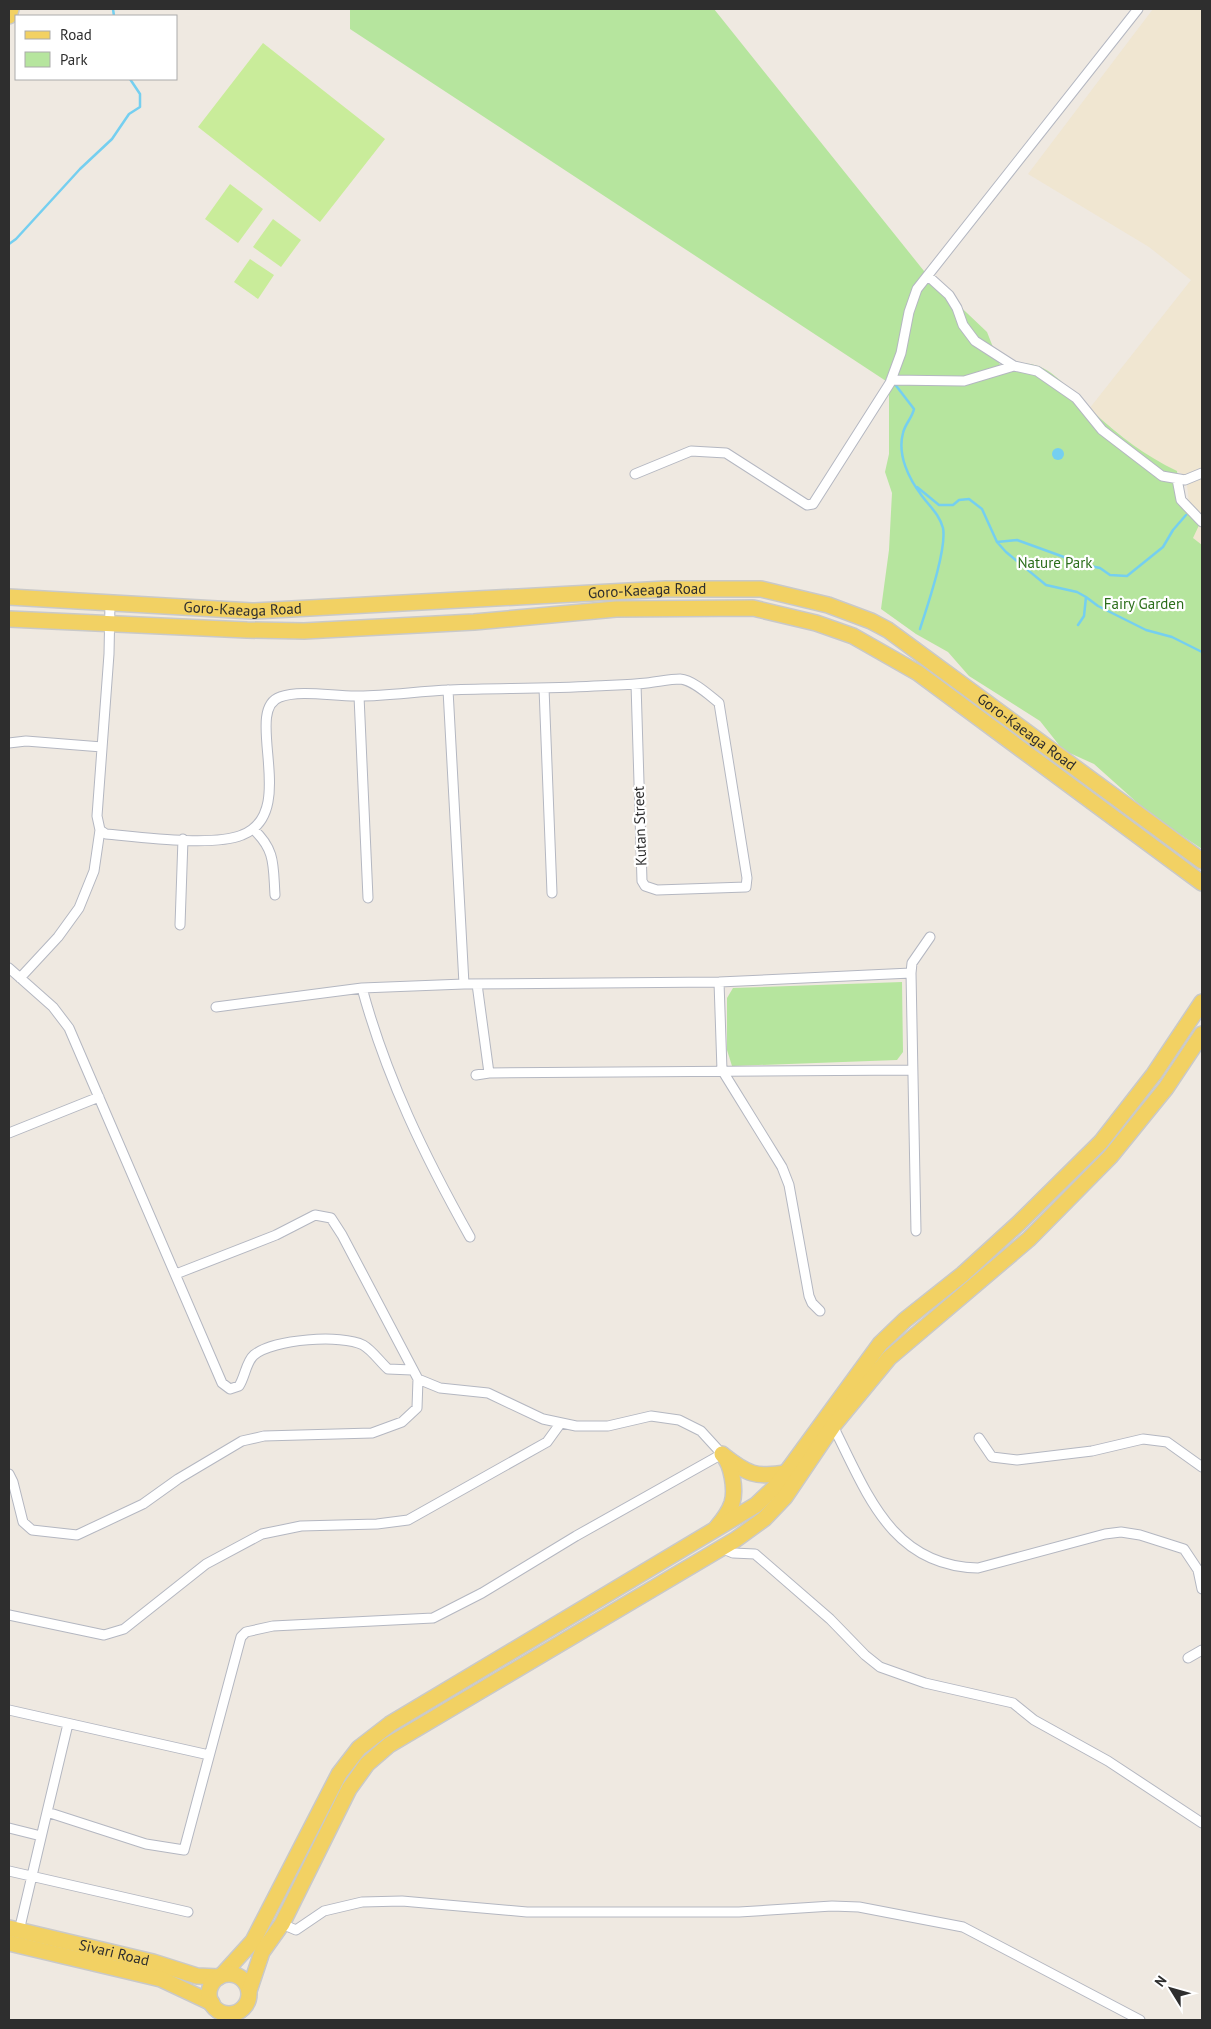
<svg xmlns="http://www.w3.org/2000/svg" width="1211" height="2029" viewBox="0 0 1211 2029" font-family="'PT Sans',sans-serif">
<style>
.education{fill:#f0e6d1}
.green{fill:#b6e59e}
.pitch{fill:#c9ec9a}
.water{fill:#75cff0}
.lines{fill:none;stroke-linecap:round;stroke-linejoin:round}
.stream{stroke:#75cff0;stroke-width:2.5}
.minor-casing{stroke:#b4b7c1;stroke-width:11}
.primary-casing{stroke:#c9c9c9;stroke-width:18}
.minor{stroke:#fff;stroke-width:9}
.primary{stroke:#f2d163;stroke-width:15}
.labels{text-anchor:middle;stroke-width:4.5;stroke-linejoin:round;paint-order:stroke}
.park-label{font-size:15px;fill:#2c6e1b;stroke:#fff}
.street-label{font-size:15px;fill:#2e2e2e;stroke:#fff}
</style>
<rect width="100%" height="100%" fill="#efe9e1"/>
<path class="education" d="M1153,9h49v537l-9,-8 -7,-62 -41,-21 -56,-46 102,-129 -42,-33 -121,-73z"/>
<path class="green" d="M350,9h364l214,267 59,56 15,38c12,-6 22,-9 36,-4 17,5 41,34 55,46 28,25 51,43 84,59l5,33 19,17 -8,17 9,7v304l-51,-34 -57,-51 -31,-14 -23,-29 -71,-45 -21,-24 -32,-18 -35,-25 8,-59 3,-57 -7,-21 4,-18v-71l-539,-354z
M902,982l1,70 -6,8 -165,6 -5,-16v-52l6,-10z"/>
<path class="pitch" d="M263,43l122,96 -65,83 -122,-95z
M230,184l33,25 -25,34 -33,-24z
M273,219l28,21 -20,27 -28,-20z
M250,259l24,16 -16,24 -24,-17z"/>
<path class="water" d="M1052 454a6 6 0 1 1 12 0a6 6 0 1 1-12 0Z"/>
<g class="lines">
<path class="stream" d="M113,9l1,7
M9,244l7,-5 64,-70 32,-30 17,-25 11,-7v-13l-10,-15
M894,383l20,26c-2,9 -9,15 -11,24 -6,22 6,46 19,63 9,12 17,18 21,32 4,21 -16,79 -23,101
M917,487l22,18h14l6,-5 10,-1 13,10 15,33 9,10 40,33 31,7 9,5 -2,19 -6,9
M997,542l20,-2 69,25 14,3 10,7 17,1 36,-29 10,-17 13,-15
M1086,597l12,9 48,24 26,7 30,15"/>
<g class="minor-casing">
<path id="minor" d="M928,276l21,19 8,13 6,17 12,16 39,25
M891,380l73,1 50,-15 23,5 39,27 26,32 60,46 23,4 17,-7
M635,474l56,-23 35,2 81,52 6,-1 77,-121 11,-30 8,-41 8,-23 221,-280
M1177,479l4,21 21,22
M544,688l8,205
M448,690l16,294
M359,696l9,202
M9,743l17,-2 76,6
M253,829c23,21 20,37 22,66
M100,830l6,4c33,3 107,13 136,1 58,-22 0,-125 38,-138 21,-8 56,0 79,-1 30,0 60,-5 91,-6 48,-2 96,-1 144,-4 17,-1 35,-1 53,-3 10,-1 23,-4 33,-4 13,1 29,16 39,24l28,175 -1,9 -89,3 -12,-4 -3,-5 -6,-197
M180,925l3,-86
M9,968l44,39 16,21 153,355 8,6 9,-3c6,-9 7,-24 15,-31 19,-16 88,-21 109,-10 9,5 18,18 25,24l24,1
M20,978l38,-41 21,-29 15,-37 6,-41 -3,-14 12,-162 1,-51
M719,982l3,88 60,97 7,18 20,111 3,7 8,8
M477,984l12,89
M362,988c24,89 63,169 108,249
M216,1007l146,-19 102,-4 255,-2 192,-9
M476,1075l13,-2 423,-3
M9,1133l90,-36
M916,1231l-5,-258 1,-10 18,-26
M833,1426c34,67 58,140 145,142l127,-34 16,-2 19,3 44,14 14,21 4,19
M979,1438l13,19 25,3 75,-9 51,-12 24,3 35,25
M9,1474l4,8 10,40 9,8 45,5 66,-31 35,-25 64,-38 22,-5 108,-3 30,-11 15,-14 1,-29
M721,1548l12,5 22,1 75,65 35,36 15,12 45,16 88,20 21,17 74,41 94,62
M9,1615l95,20 20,-6 82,-65 56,-30 39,-8 76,-2 31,-4 139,-78 13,-18
M1188,1658l14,-8
M9,1710l200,45
M47,1812l21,-88
M9,1828l32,8
M9,1871l179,41
M282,1924l14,6 28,-19 38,-9 40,-1 125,11h212l93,-6 27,1 104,20 177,93
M19,1931l28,-119 99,32 38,6 57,-213 5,-5 27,-6 160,-8 49,-25 94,-57 146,-82 -21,-23 -22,-11 -28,-4 -43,10h-32l-33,-7 -55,-26 -48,-5 -22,-9 -76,-144 -11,-17 -16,-3 -39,20 -100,39"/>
</g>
<g class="primary-casing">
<g id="primary">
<path d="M9,16l2,-7"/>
<path id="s1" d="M9,597l243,14 414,-22h95l67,16 43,16 17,9 314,231"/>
<path d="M9,619l238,11 57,1 170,-9 142,-13 137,-1 63,15 37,13 65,37 284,210"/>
<path d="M723,1455c24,19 33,23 63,18"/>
<path d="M717,1527c6,-7 12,-15 15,-24 4,-13 0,-39 -10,-49"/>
<path id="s2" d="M9,1928l144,34 44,14 22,1"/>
<path d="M9,1943l152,36 51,24"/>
<path d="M223,1974l30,-33 86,-167 20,-26 31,-24 366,-219 19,-18 16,-21 89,-122 25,-24 58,-46 56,-51 82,-81 53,-68 48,-72"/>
<circle cx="229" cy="1994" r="20"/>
<path d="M249,1991l13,-39 20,-28 67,-135 18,-25 22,-19 346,-205 29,-21 21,-22 48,-71 56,-68 140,-119 81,-82 56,-69 36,-54"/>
</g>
</g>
<use href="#minor" class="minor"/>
<use href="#primary" class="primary"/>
</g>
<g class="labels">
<g class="park-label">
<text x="1055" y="568">Nature Park</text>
<text x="1144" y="609">Fairy Garden</text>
</g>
<g class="street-label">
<text dy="5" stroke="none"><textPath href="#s1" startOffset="639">Goro-Kaeaga Road</textPath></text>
<text dy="5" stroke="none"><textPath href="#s1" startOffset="234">Goro-Kaeaga Road</textPath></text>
<text dy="5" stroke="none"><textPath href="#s1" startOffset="1059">Goro-Kaeaga Road</textPath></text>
<text transform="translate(640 826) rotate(-92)" y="5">Kutan Street</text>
<text dy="5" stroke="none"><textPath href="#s2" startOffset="108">Sivari Road</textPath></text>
</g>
</g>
<rect width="1211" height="2029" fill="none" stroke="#2e2e2e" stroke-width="20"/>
<rect x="15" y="15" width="162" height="65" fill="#ffffff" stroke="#ababab"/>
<rect x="25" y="31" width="25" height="8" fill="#f2d163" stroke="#ababab"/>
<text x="60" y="40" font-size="15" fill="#2e2e2e">Road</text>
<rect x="25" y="52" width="25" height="15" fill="#b6e59e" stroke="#ababab"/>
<text x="60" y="65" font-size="15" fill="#2e2e2e">Park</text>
<g transform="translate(1171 1989) rotate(307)" stroke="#ffffff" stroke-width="4" paint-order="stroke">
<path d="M0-4L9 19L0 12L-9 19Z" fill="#2e2e2e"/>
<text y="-8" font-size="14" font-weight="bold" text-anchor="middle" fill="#2e2e2e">N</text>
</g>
</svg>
